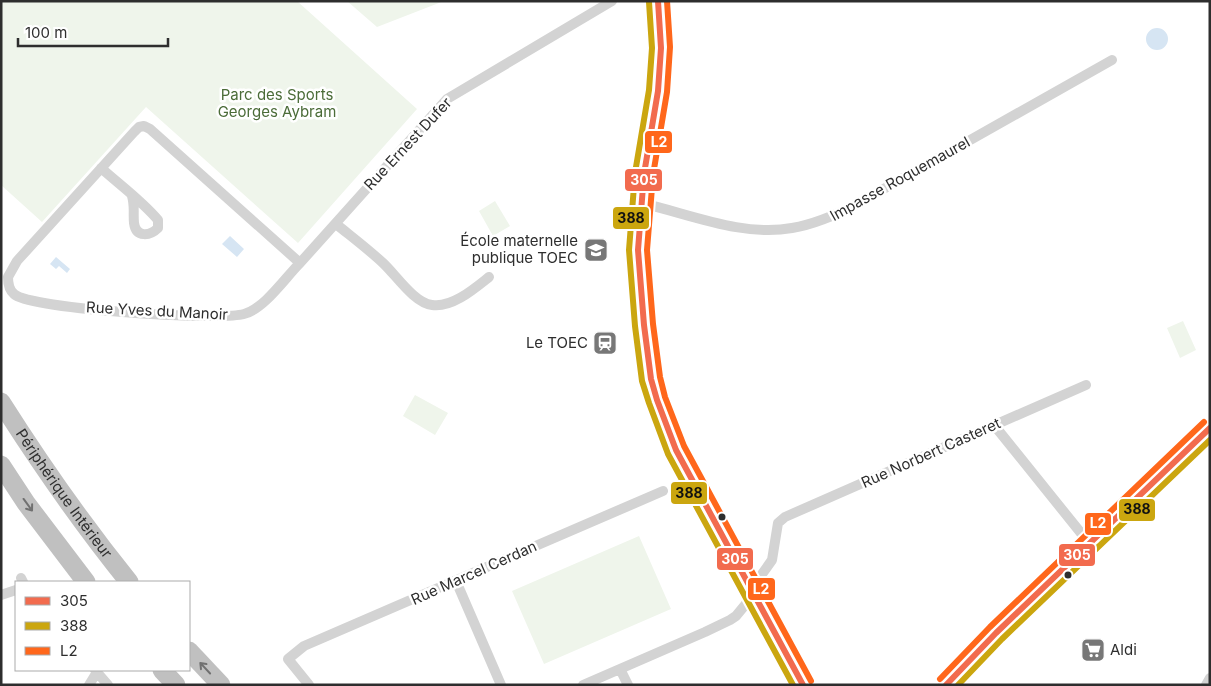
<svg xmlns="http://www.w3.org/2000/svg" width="1211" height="686" viewBox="0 0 1211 686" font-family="Inter,sans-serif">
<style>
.green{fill:#eff5eb}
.water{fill:#d6e5f3}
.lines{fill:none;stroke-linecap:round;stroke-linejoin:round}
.street{stroke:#d3d3d3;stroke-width:10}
.secondary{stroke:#ccc;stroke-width:15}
.primary{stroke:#c6c6c6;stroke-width:16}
.highway{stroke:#c0c0c0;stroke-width:19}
.bus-1-casing{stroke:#fff;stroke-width:10}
.bus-2-casing{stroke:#fff;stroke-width:10}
.bus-3-casing{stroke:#fff;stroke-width:10}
.bus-1{stroke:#f26b4e;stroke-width:6}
.bus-2{stroke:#cba60f;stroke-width:6}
.bus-3{stroke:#ff671b;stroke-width:6}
.oneway{stroke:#707070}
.bus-dot{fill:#2e2e2e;stroke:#fff;stroke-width:2}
.labels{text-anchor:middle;stroke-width:5;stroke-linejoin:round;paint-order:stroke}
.park-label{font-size:15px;fill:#4b6c38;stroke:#fff}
.street-label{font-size:15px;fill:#2e2e2e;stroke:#fff}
.poi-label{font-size:15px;fill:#2e2e2e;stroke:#fff;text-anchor:end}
.line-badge{stroke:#fff;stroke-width:2}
.badge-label{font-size:14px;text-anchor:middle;font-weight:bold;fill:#fff}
.pale-badge-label{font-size:14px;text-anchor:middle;font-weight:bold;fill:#111}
</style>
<rect width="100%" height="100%" fill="#fff"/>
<path class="green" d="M1,1h296l120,108 -119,134 -152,-136 -104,115 -41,-37z
M347,1h97l-67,26z
M495,201l15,25 -17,10 -14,-25z
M1183,321l13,29 -16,8 -13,-30z
M415,395l33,18 -13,22 -32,-19z
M639,536l32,73 -127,55 -32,-73z"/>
<path class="water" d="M1146 39a11 11 0 1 1 22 0a11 11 0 1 1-22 0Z
M230,236l14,13 -7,8 -15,-13z
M56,257l14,12 -3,4 -8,-7 -3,3 -6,-5z"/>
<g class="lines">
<path class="street" d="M144,126l6,3 150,134c-15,15 -36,46 -56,51 -25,7 -214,-5 -230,-20 -5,-4 -6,-11 -6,-17l9,-16 117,-129 5,-5z
M101,168c19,17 41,33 57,52v8c-8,8 -22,10 -24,-5 -1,-10 1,-17 -2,-27
M641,203c49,11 101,34 151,25 24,-4 44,-13 65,-24l255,-144
M336,224c16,13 32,25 47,39 13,12 31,40 49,42 20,3 42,-16 57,-28
M300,263l147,-164 165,-98
M994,425l99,123
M21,578l2,4
M456,581l45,104
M1,595l15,-5
M620,669l8,16
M95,670l13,15
M89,685l8,-13
M309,685l-21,-26 16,-13 359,-155
M583,685l122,-53 25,-12 6,-4 14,-17 5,-15 17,-24 6,-37 7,-6 301,-132
M1206,685l4,-7"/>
<path class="secondary" d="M658,1l3,47 -3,43 -14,83 -6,76 6,75 7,54 6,21 19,50 127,235"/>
<path class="primary" d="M946,685l50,-52 214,-205"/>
<g class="highway">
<path id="s1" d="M1,402c40,63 82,123 128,180"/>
<path d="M1,465l25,38 60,79"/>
<path d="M189,651l32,34"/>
<path d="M162,670l14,15"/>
</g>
<g class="bus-1-casing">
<path id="bus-1" d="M658,1l3,47 -3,43 -14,83 -6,76 6,75 7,54 6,21 19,50 127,235
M946,685l50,-52 214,-205"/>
</g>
<g class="bus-2-casing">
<path id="bus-2" d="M649,2l3,46 -3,42 -14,83 -6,77 6,76 7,55 7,22 19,51 125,231
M958,685l44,-46 208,-199"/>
</g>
<g class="bus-3-casing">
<path id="bus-3" d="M667,1l3,46 -3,45 -14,83 -6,75 6,74 7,53 5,20 19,49 127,235
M940,679l50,-52 214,-205"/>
</g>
<use href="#bus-1" class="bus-1"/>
<use href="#bus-2" class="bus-2"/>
<use href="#bus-3" class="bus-3"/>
</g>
<defs><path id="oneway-shaft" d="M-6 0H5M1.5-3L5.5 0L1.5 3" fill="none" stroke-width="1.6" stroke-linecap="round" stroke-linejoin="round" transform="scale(1.25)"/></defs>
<g class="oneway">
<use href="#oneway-shaft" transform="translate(28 505) rotate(54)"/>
<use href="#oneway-shaft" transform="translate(205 668) rotate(-133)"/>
</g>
<defs>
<g id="school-square" transform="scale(1.25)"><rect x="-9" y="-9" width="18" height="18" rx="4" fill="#777" stroke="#fff"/><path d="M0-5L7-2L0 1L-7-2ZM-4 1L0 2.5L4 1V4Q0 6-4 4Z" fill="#fff"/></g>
<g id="station-square" transform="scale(1.25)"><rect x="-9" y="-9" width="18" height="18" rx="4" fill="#777" stroke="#fff"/><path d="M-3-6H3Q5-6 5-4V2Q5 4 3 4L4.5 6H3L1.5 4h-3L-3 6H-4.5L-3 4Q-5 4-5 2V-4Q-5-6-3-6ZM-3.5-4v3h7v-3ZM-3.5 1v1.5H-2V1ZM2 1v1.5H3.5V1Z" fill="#fff"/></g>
<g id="supermarket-square" transform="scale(1.25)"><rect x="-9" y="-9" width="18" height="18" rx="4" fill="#777" stroke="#fff"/><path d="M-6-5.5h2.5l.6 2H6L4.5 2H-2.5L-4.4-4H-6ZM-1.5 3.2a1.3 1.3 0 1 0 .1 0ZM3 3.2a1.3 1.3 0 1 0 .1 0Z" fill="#fff"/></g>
</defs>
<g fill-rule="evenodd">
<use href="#school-square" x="596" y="250"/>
<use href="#station-square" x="605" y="343"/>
<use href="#supermarket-square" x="1093" y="650"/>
</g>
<g class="bus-dot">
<circle cx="722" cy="517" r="4.5"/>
<circle cx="1068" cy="575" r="4.5"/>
</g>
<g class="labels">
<g class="park-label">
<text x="277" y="100">Parc des Sports<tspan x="277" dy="17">Georges Aybram</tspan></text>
</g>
<g class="street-label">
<text transform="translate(408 144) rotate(-47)" y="5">Rue Ernest Dufer</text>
<text transform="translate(900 179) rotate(-29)" y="5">Impasse Roquemaurel</text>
<text transform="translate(157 311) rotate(3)" y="5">Rue Yves du Manoir</text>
<text transform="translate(931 453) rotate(-24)" y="5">Rue Norbert Casteret</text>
<text dy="5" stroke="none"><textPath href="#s1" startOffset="111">Périphérique Intérieur</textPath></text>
<text transform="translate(474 573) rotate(-24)" y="5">Rue Marcel Cerdan</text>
</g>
<g class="poi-label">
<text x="578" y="246">École maternelle<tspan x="578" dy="17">publique TOEC</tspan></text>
<text x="588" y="348">Le TOEC</text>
<text x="1110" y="655" text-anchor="start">Aldi</text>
</g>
</g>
<g class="line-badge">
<rect x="644" y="130" width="29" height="24" rx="5" fill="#ff671b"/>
<rect x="624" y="168" width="39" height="24" rx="5" fill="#f26b4e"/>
<rect x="612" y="206" width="38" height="24" rx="5" fill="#cba60f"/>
<rect x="670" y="481" width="38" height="24" rx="5" fill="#cba60f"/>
<rect x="1118" y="498" width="38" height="24" rx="5" fill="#cba60f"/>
<rect x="1084" y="512" width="28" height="24" rx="5" fill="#ff671b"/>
<rect x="1058" y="543" width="38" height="24" rx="5" fill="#f26b4e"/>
<rect x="716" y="547" width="38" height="24" rx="5" fill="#f26b4e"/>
<rect x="747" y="577" width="29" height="24" rx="5" fill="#ff671b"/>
</g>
<g class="badge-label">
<text x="659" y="147">L2</text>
<text x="644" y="185">305</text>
<text x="1098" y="528">L2</text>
<text x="1077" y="560">305</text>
<text x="735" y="564">305</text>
<text x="761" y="594">L2</text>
</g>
<g class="pale-badge-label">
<text x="631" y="223">388</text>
<text x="689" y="498">388</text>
<text x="1137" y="514">388</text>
</g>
<rect width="1211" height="686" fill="none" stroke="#2e2e2e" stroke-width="5"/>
<rect x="15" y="581" width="175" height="90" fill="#ffffff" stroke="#ababab"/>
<rect x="25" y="597" width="25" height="8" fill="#f26b4e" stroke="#ababab"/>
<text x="60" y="606" font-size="15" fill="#2e2e2e">305</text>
<rect x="25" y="622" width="25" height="8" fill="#cba60f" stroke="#ababab"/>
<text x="60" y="631" font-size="15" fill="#2e2e2e">388</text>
<rect x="25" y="647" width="25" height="8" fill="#ff671b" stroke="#ababab"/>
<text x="60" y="656" font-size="15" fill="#2e2e2e">L2</text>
<path d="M18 38v8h150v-8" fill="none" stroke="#2e2e2e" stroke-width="2.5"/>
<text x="25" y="38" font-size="15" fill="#2e2e2e" stroke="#ffffff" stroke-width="4" paint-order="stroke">100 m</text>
</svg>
